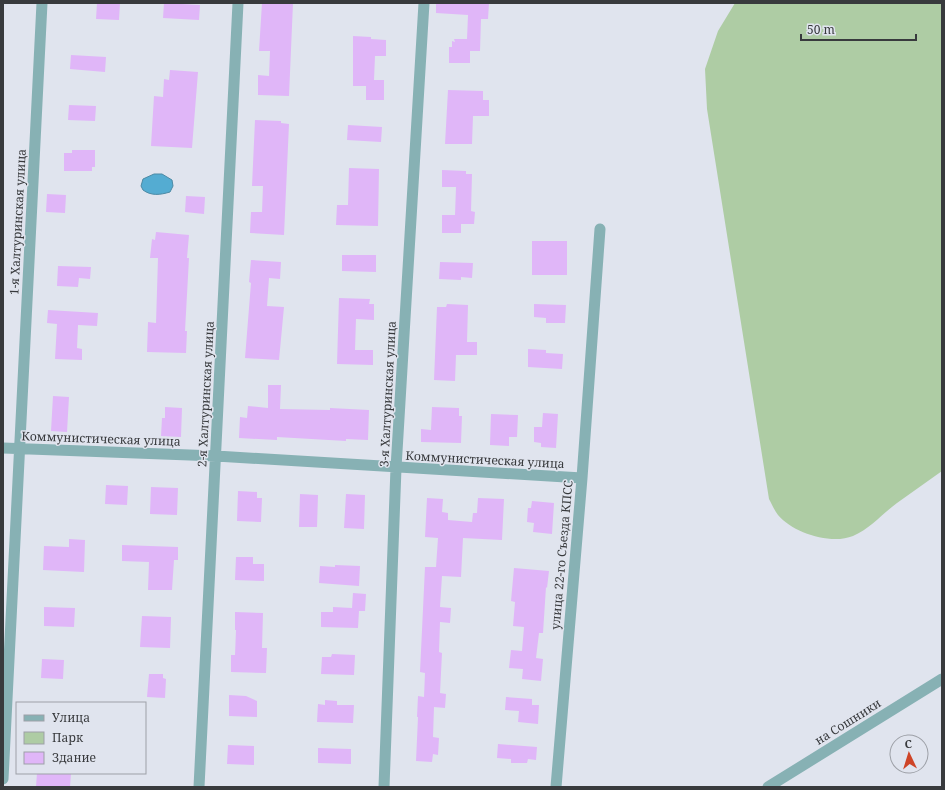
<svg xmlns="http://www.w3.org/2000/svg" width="945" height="790" viewBox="0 0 945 790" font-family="'Noto Serif',serif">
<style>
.green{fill:#aecca4}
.water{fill:#54acd2;stroke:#4c8aa5}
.building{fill:#e0b6f8}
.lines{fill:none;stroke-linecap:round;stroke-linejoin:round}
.minor{stroke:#87b1b4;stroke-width:11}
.tertiary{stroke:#87b1b4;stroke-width:11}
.labels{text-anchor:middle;stroke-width:3;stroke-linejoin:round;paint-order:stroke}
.street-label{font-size:12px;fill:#383a3d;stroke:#e0e4ee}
</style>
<rect width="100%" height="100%" fill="#e0e4ee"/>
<path class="green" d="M735,3h207v468c-15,11 -30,21 -45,32 -15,11 -26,25 -44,33 -22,9 -60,-3 -75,-21 -4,-5 -6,-11 -9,-16l-62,-390 -2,-40 13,-38z"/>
<path class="water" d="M154,174h8l10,6 1,6 -3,6c-10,3 -19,4 -27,-2l-2,-4 2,-7z"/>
<path class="building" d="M97,3h23l-1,17 -23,-1z
M164,3l36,2 -1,15 -36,-2z
M262,3h31l-4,93 -31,-1v-20l11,1 1,-25h-11z
M436,3h53l-1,16h-7l-1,32h-10v12h-21v-16h3v-6l3,1 -1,-3h13l1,-24 -32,-2z
M353,36l18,1v2l15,1v16h-11l-1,24h10v20h-18v-14h-13z
M71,55l35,2 -1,15 -35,-3z
M170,70l28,2 -6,76 -41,-2 3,-50 9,1 1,-18 5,1z
M448,90l35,1v9h6v16h-16l-1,28h-27z
M69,105l27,1 -1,15 -27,-1z
M255,120l26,1v2l8,1 -5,111 -34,-2 1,-21h11l1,-26h-11z
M348,125l34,2 -1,15 -34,-2z
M72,150h23v17h-3v4h-28v-18h8z
M349,168l30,1 -1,57 -42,-1 1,-20h11z
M442,170l24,1v3h6l-1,37 4,1 -1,12h-13v9h-19v-18h13l1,-28h-14z
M47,194l19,1 -1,18 -19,-1z
M186,196l19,1 -1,17 -19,-2z
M156,232l33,3 -2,23h2l-4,73h2l-1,22 -39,-1 1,-30 8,1 2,-65h-8l2,-19 3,1z
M532,241h35v34h-35z
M342,255h34v17l-34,-1z
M251,260l30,2 -1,17 -11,-1 -2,28 17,1 -5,53 -34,-2 6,-75 -2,-1z
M440,262l33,1 -1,15 -11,-1v3l-22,-1z
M58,266l33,1 -1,12 -11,-1 -1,9 -21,-1z
M339,298l31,1 -1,5h5v16l-18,-1 -1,31h18v15l-36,-1z
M447,304l21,1 -1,37h10v13h-21l-1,26 -21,-1 3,-73h9z
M534,304l32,1 -1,18h-19v-5l-12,-1z
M48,310l50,3 -1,13 -19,-1 -1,23 5,1v11l-27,-1 2,-35 -10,-1z
M528,349l18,1v3l17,1 -1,15 -34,-2z
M268,385h13l-1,24 50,1v-2l39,2 -1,30 -22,-1v2l-69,-4v3l-38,-2 1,-21 7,1 1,-12 20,2z
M53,396l16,1 -2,35 -16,-1z
M165,407l17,1 -1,29 -20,-1 1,-18h3z
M432,407l27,1v8h3l-1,27 -40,-1v-13l10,1z
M543,413l15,1 -2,34 -15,-1v-4l-7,-1v-15h8z
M491,414l27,1 -1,22h-8v9l-19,-1z
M106,485l22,1 -1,19 -22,-1z
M151,487l27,1 -1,27 -27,-1z
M238,491l19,1v6h5l-1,24 -24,-1z
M300,494l18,1 -1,32h-18z
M346,494l19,1 -1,34 -20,-1z
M427,498l16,1 -1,13 6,1v7l24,2 1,-9h4l1,-15 26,1 -2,41 -39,-2 -2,39 -19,-1 -2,31 11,1 -1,15 -10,-1 -1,30 3,1 -2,40 6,1 -1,14 -11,-1 -1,30 6,1 -1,17 -5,-1 -1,8 -16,-1 2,-44h-1l1,-21 6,1 1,-24 -5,-1 5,-105h11l2,-29 -13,-1z
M532,501l22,2 -2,31 -19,-2 1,-9 -7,-1 1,-14h3z
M69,539l16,1 -1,32 -41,-2 1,-24 25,1z
M122,545l56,2v13h-4l-2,30h-24l1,-28 -27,-1z
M236,557h17v7h11v17l-29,-1z
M335,565l25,1 -1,20 -40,-3 1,-17 15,1z
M514,568l35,3 -2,17 -1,-1 -3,46h-4l-3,25 7,1 -2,22 -19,-2 1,-10 -14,-1 2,-18 11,1 2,-24 -11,-1 2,-24 -4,-1z
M353,593l13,1 -1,17h-6l-1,17 -37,-1v-15h12v-5l19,1z
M44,607l31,1 -1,19 -30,-1z
M235,612l28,1 -1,35h5l-1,25 -35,-1v-17h4l1,-25h-1z
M142,616l29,1 -1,31 -30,-1z
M332,654l23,1 -1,20 -33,-1 1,-17h9z
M42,659l22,1 -1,19 -22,-1z
M149,674h14v4l3,1 -1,19 -18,-1z
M229,695l17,1 11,5v16l-28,-1z
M506,697l26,2v6h7l-1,19 -20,-2 1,-11 -14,-1z
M325,700l12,1v4h17l-1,18 -36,-1 1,-18 7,1z
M498,744l39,3 -1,13 -8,-1 -1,4h-16v-4l-14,-1z
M228,745l26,1v19l-27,-1z
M318,748l33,1v15l-33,-1z
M37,773h34l-1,14h-34z"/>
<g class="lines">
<path class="minor" d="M3,448l213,8 366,22
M3,779l39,-776
M199,787l39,-784
M384,787l12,-319 28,-465
M556,787l26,-309 18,-249"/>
<path class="tertiary" d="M768,787l174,-108"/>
</g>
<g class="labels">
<g class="street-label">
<text transform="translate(18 222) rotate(-87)" y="4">1-я Халтуринская улица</text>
<text transform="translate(206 394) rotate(-87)" y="4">2-я Халтуринская улица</text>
<text transform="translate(388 394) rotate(-87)" y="4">3-я Халтуринская улица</text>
<text transform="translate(101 439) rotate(2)" y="4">Коммунистическая улица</text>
<text transform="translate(485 460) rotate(3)" y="4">Коммунистическая улица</text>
<text transform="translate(562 555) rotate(-85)" y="4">улица 22-го Съезда КПСС</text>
<text transform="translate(848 722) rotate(-32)" y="4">на Сошники</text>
</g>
</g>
<rect width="945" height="790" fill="none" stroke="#383a3d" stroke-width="8"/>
<rect x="16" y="702" width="130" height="72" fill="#e0e4ee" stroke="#9da0a7"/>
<rect x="24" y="715" width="20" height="6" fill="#87b1b4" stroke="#9da0a7"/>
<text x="52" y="722" font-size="12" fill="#383a3d">Улица</text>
<rect x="24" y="732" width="20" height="12" fill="#aecca4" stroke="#9da0a7"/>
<text x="52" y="742" font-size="12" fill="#383a3d">Парк</text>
<rect x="24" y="752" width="20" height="12" fill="#e0b6f8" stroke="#9da0a7"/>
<text x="52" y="762" font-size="12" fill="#383a3d">Здание</text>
<g transform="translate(909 754) rotate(356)"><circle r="19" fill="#e0e4ee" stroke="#9da0a7"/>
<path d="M0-3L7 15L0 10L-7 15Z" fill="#ce4427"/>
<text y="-6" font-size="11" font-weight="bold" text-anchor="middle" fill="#383a3d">С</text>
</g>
<path d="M801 34v6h115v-6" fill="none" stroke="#383a3d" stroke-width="2"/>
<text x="807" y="34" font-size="12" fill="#383a3d" stroke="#e0e4ee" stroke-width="3" paint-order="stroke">50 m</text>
</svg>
